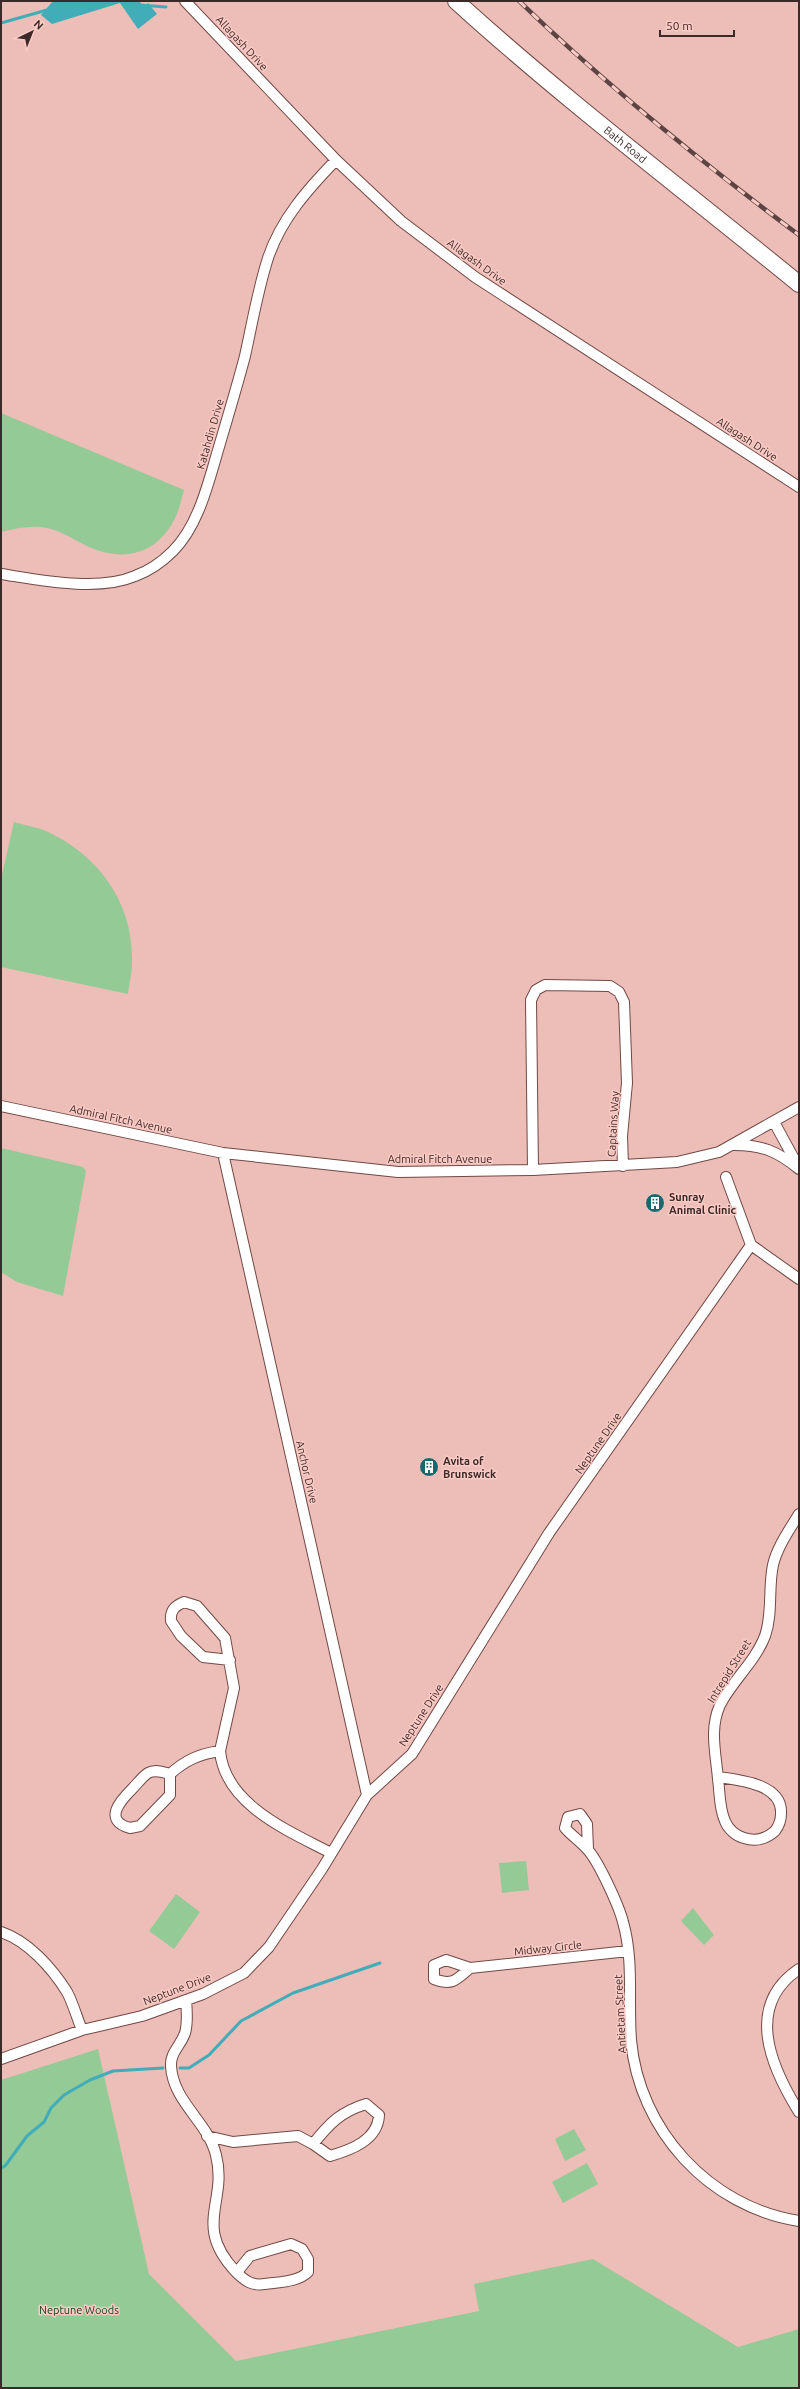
<svg xmlns="http://www.w3.org/2000/svg" width="800" height="2389" viewBox="0 0 800 2389" font-family="Ubuntu,sans-serif">
<style>
.green{fill:#94ca95}
.water{fill:#40adb9}
.lines{fill:none;stroke-linecap:round;stroke-linejoin:round}
.stream{stroke:#40adb9;stroke-width:3}
.street-casing{stroke:#714945;stroke-width:12}
.primary-casing{stroke:#714945;stroke-width:18}
.street{stroke:#fff;stroke-width:10}
.primary{stroke:#fff;stroke-width:16}
.rail-casing{stroke:#5b4441;stroke-width:4.5}
.rail{stroke:#fbcac5;stroke-width:3;stroke-dasharray:9;stroke-linecap:butt}
.labels{text-anchor:middle;stroke-width:3;stroke-linejoin:round;paint-order:stroke}
.street-label{font-size:11px;fill:#3c2a28;stroke:#fbcac5}
.poi-label{font-size:11px;font-weight:bold;fill:#3c2a28;stroke:#fbcac5;text-anchor:start}
.park-label{font-size:11px;fill:#093e10;stroke:#fbcac5}
</style>
<rect width="100%" height="100%" fill="#edbdb8"/>
<path class="green" d="M1,413l183,77c-3,9 -4,18 -8,26 -18,40 -55,47 -91,29 -14,-7 -28,-17 -45,-18 -13,-1 -26,2 -39,5z
M14,822c10,3 22,5 32,9 53,24 88,73 86,132 0,10 -3,21 -4,31l-127,-27v-88z
M1,1148l82,19 3,4 -23,125 -46,-14 -16,-10z
M526,1861l3,29 -27,3 -3,-30z
M176,1894l24,18 -26,37 -25,-18z
M693,1908l21,27 -10,10 -23,-24z
M98,2049l51,225 87,87 243,-50 -5,-27 119,-25 145,88 61,-18v59h-798v-308z
M574,2129l12,21 -21,11 -10,-22z
M587,2163l11,21 -35,19 -11,-21z"/>
<path class="water" d="M53,1h86l5,6 4,-4 9,11 -19,15 -18,-26 -68,21 -11,-9z"/>
<g class="lines">
<path class="stream" d="M140,5l26,2
M1,23l46,-13
M180,2068h9l20,-13 32,-34 52,-28 87,-30
M1,2168l4,-2 22,-30 17,-14 7,-14 13,-13 26,-15 23,-9 50,-3"/>
<g class="street-casing">
<path id="street" d="M185,1l151,159 65,61 74,56 324,210
M1,574c39,6 97,18 134,2 14,-5 27,-14 38,-25 24,-24 34,-63 43,-94 10,-34 20,-67 29,-101 7,-32 13,-67 23,-98 13,-39 40,-69 68,-98
M1,1106l222,47 175,19 135,-2 144,-8 42,-10 80,-45
M774,1122l24,44
M734,1145c28,0 43,6 65,24
M223,1153l144,642
M533,1170l-2,-170 5,-10 9,-5 65,1 9,6 5,10 3,81 -5,53 1,30
M726,1177l25,68 48,34
M220,1751l14,-63 -9,-50 -28,-32 -13,-4c-9,4 -14,8 -13,19l10,15 22,21 27,3
M170,1774c-7,-2 -15,-5 -22,-1 -5,3 -11,11 -15,15 -12,12 -31,32 -3,40l10,-2 30,-31v-21c16,-14 29,-20 50,-23 5,54 69,80 111,102
M718,1777c22,3 65,7 63,37 0,6 -3,13 -6,17 -9,8 -19,11 -31,7 -8,-2 -16,-9 -19,-17 -6,-13 -5,-28 -7,-42 -2,-25 -9,-50 2,-74 12,-24 35,-43 45,-69 8,-23 3,-48 8,-71 4,-18 17,-36 26,-51
M588,1849l-1,-25 -7,-10 -12,3 -3,11c7,8 15,13 22,21 11,11 32,57 36,73 11,39 5,78 8,118 8,90 78,167 168,181
M1,1932c27,9 51,36 66,60 6,11 10,26 15,38
M470,1968c-14,12 -17,18 -36,11v-14l12,-5 24,8 158,-17
M799,1969c-55,37 -28,98 0,143
M186,2000c1,11 2,23 -1,33 -4,12 -15,20 -14,33 2,36 37,56 45,89 12,48 -24,70 20,117 9,9 16,14 29,12 14,-2 33,-2 43,-12v-13l-6,-10 -11,-5 -41,12 -13,16
M1,2059l81,-29 60,-14 61,-22 41,-21 25,-26 53,-78 45,-74 45,-41 137,-221 202,-288
M207,2136l26,6 65,-6 15,8c16,-20 27,-32 53,-40l13,11c-1,25 -28,35 -49,41l-17,-12"/>
</g>
<g class="primary-casing">
<g id="primary">
<path id="s1" d="M456,1c110,100 228,189 343,283"/>
</g>
</g>
<use href="#street" class="street"/>
<use href="#primary" class="primary"/>
<g class="rail-casing">
<path id="rail" d="M519,1c88,85 182,161 280,234"/>
</g>
<use href="#rail" class="rail"/>
</g>
<defs>
<g id="building-disc" transform="scale(1)"><circle r="9.5" fill="#1a676f" stroke="#fbcac5"/><path d="M-4-6H4V6H1V3H-1V6H-4ZM-2.5-4.3h1.7v1.8h-1.7ZM.8-4.3h1.7v1.8H.8ZM-2.5-1h1.7V.8h-1.7ZM.8-1h1.7V.8H.8Z" fill="#fff"/></g>
</defs>
<g fill-rule="evenodd">
<use href="#building-disc" x="655" y="1203"/>
<use href="#building-disc" x="429" y="1467"/>
</g>
<g class="labels">
<g class="street-label">
<text transform="translate(242 43) rotate(47)" y="4">Allagash Drive</text>
<text dy="4" stroke="none"><textPath href="#s1" startOffset="222">Bath Road</textPath></text>
<text transform="translate(477 262) rotate(36)" y="4">Allagash Drive</text>
<text transform="translate(210 434) rotate(-74)" y="4">Katahdin Drive</text>
<text transform="translate(747 439) rotate(33)" y="4">Allagash Drive</text>
<text transform="translate(121 1119) rotate(12)" y="4">Admiral Fitch Avenue</text>
<text transform="translate(613 1124) rotate(-87)" y="4">Captains Way</text>
<text x="440" y="1163">Admiral Fitch Avenue</text>
<text transform="translate(598 1443) rotate(-55)" y="4">Neptune Drive</text>
<text transform="translate(307 1472) rotate(77)" y="4">Anchor Drive</text>
<text transform="translate(729 1671) rotate(-58)" y="4">Intrepid Street</text>
<text transform="translate(421 1715) rotate(-57)" y="4">Neptune Drive</text>
<text transform="translate(548 1948) rotate(-6)" y="4">Midway Circle</text>
<text transform="translate(177 1989) rotate(-21)" y="4">Neptune Drive</text>
<text transform="translate(620 2014) rotate(-93)" y="4">Antietam Street</text>
</g>
<g class="poi-label">
<text x="669" y="1201">Sunray<tspan x="669" dy="13">Animal Clinic</tspan></text>
<text x="443" y="1465">Avita of<tspan x="443" dy="13">Brunswick</tspan></text>
</g>
<g class="park-label">
<text x="79" y="2314">Neptune Woods</text>
</g>
</g>
<rect width="800" height="2389" fill="none" stroke="#3c2a28" stroke-width="4"/>
<g transform="translate(32 32) rotate(43)" stroke="#fbcac5" stroke-width="3" paint-order="stroke">
<path d="M0-3L7 15L0 10L-7 15Z" fill="#3c2a28"/>
<text y="-6" font-size="11" font-weight="bold" text-anchor="middle" fill="#3c2a28">N</text>
</g>
<path d="M660 30v6h74v-6" fill="none" stroke="#3c2a28" stroke-width="2"/>
<text x="666" y="30" font-size="12" fill="#3c2a28" stroke="#fbcac5" stroke-width="3" paint-order="stroke">50 m</text>
</svg>
